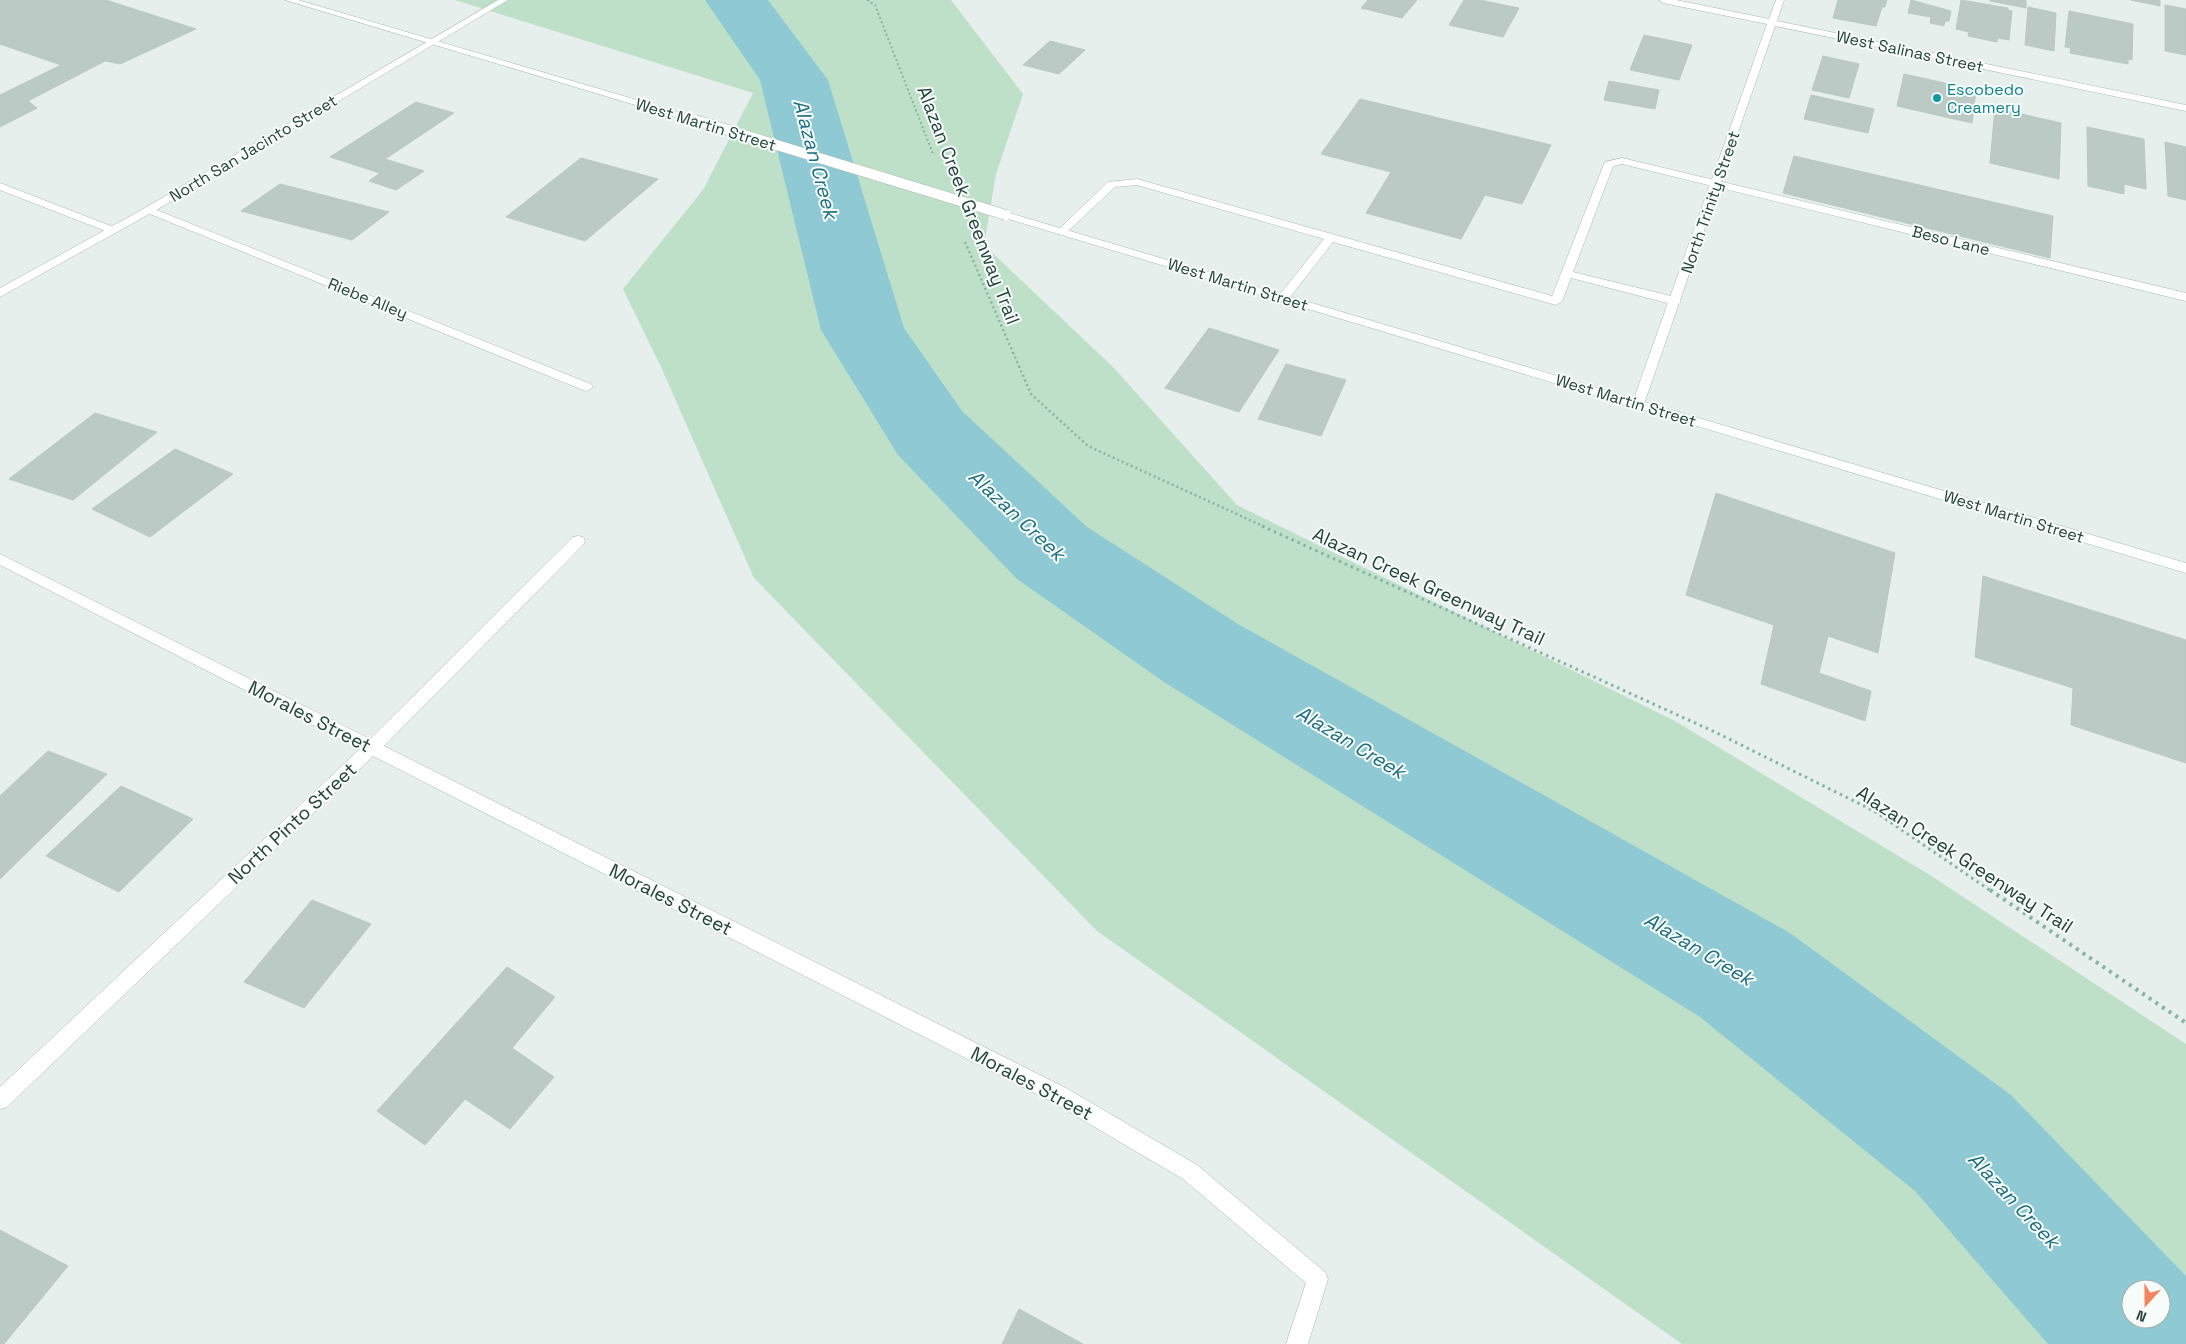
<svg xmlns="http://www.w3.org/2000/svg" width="2186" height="1344" viewBox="0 0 2186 1344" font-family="'Space Grotesk',sans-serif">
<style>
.green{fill:#bfe0c8;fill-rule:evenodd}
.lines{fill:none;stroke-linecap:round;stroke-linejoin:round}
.river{fill:#8ec9d4;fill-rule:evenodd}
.building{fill:#bbcac4;stroke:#b8c9c2}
.service-casing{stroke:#a8b8b2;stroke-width:1}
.minor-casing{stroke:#a8b8b2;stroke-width:1}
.secondary-casing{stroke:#a4bbb3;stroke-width:1}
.path-far3{stroke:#86b3a5;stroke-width:2;stroke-dasharray:2 2.5;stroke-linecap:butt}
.path-far2{stroke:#86b3a5;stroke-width:2.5;stroke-dasharray:2 3;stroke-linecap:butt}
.path-far1{stroke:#86b3a5;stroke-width:3;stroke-dasharray:2.5 4;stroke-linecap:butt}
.path{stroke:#86b3a5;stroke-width:4;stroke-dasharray:3 5;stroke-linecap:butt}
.service{fill:#fff;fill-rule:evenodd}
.minor{fill:#fff;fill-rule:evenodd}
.secondary{fill:#fff;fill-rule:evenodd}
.secondary-bridge-casing{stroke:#a4bbb3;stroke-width:11;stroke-linecap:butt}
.secondary-bridge{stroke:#fff;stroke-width:10}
.culture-dot{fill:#0f9aa8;stroke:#f7fbf9;stroke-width:2}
.labels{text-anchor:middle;stroke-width:4;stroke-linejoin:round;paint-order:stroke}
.far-street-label{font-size:16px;fill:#24423a;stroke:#f7fbf9}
.far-culture-label{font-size:16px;fill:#0d838f;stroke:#f7fbf9;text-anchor:start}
.street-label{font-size:19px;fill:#24423a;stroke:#f7fbf9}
.water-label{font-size:20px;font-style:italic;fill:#1c6f80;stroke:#f7fbf9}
</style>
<rect width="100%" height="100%" fill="#e6efeb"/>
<path class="green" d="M455,0h496l72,94 -27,80 -12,71 129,122 124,138 438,216 255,154 256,169v300h-504l-585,-413 -343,-353 -93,-211 -38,-78 80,-99 50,-97zM2131,1289h30v30h-30z"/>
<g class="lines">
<path class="river" d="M705,0h63l60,80 76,248 58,83 125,116 151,97 552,309 221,162 175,181v68h-138l-133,-153 -215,-174 -536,-335 -147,-103 -119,-124 -77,-125 -61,-250zM2131,1289h30v30h-30z"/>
</g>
<path class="building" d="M0,0h106l90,29 -76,35 -15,-3 -77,40 9,7 -37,19v-32l61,-30 -61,-21z
M1368,0h49l-15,18 -41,-10z
M1464,0h16l39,8 -16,29 -54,-12z
M1838,0h49l-2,7h-3l-6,19 -43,-8z
M1911,0l40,11 -2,10h-4l-1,5 -14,-3 1,-6 -23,-4z
M1961,0l47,8v2l4,1 -3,29 -11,-2 -1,4 -29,-6 1,-4 -13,-3z
M1990,0h36v8l-36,-7z
M2131,0h29v6z
M2165,5l21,4v46l-21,-4z
M2028,7l28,6 -2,38 -29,-6z
M2069,11l64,13 -1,36 -4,-1v5l-58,-11 1,-5 -6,-1z
M1644,35l48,10 -13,35 -49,-10z
M1050,41l35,9 -26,24 -36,-9z
M1823,56l36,8 -10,34 -37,-8z
M1904,74l72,16 -4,33 -75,-17z
M1609,81l50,9 -4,19 -51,-9z
M1811,95l63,14 -6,24 -64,-14z
M1360,99l191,46 -29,59 -37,-9 -24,44 -95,-26 25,-41 -70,-18z
M416,102l38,11 -69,46 39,12 -28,19 -27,-9 11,-8 -50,-16z
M1995,108l66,15 -2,56 -69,-16z
M2087,127l57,12 2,50 -22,-5v10l-36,-8z
M2165,142l21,5v53l-18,-4z
M1794,156l259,60 -3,42 -267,-65z
M581,158l77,21 -73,62 -79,-24z
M280,184l109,28 -37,28 -111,-29z
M1209,328l70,22 -40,62 -74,-24z
M1286,364l60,16 -25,56 -63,-17z
M95,413l62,19 -84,68 -64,-21z
M175,449l58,25 -83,63 -58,-28z
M1716,493l179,60 -17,100 -50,-17 -9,37 52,18 -6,30 -104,-37 13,-59 -88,-30z
M1983,576l203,64v123l-115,-38 2,-37 -98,-31z
M48,751l59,23 -107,105v-83z
M121,786l72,33 -74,73 -73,-36z
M312,900l59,24 -67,84 -60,-26z
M507,967l48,30 -43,51 42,29 -44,52 -45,-30 -40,46 -48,-34z
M0,1230l68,36 -64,78h-4z
M1019,1309l64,35h-81z"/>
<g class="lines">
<g class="service-casing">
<path id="service" d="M1622,158l564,135v8l-564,-137 -9,2 -40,106 106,26 2,3 -2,3 -4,1 -104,-27 -9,23 -6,4 -223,-63 -46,59 -4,1 -6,-4 47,-59 -187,-54 -22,2 -50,47h-8l-1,-2 52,-50 29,-3 415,117 52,-132 1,-2z
M0,183l116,45 1,2 -5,3 -4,-1 -108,-42z
M149,207l442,177 2,3 -6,4 -4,-1 -438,-178 -1,-2z"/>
</g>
<g class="minor-casing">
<path id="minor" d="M498,0h10l-355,212 -153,85v-9l145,-80z
M1659,0h17l93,19 7,-19h8l-7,21 409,84v6l-411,-85 -131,378 -6,4 -6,-4 135,-380 -104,-21z
M578,536l5,1 2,4 -2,4 -199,201 682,342 131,77 128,107 3,7 -20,65h-22l20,-61 -123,-104 -131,-77 -679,-346 -366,351 -7,2v-22l360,-338 -360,-184v-11l370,185 203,-202z"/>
</g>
<g class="secondary-casing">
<path id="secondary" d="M285,0h13l400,118 2,2 -5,3 -3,-1z
M1006,212l1180,351v10l-1184,-356 -1,-2z"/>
</g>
<path class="path-far3" d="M867,0l8,5 58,149"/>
<path class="path-far2" d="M965,242l66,152 57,52 177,81"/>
<path class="path-far1" d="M1262,526l453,206 159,79 117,80"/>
<path class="path" d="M1990,890l196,133"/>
<use href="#service" class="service"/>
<use href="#minor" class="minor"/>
<use href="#secondary" class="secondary"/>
<g class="secondary-bridge-casing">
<path id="secondary-bridge" d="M695,120l311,95"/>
</g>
<use href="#secondary-bridge" class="secondary-bridge"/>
</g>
<circle class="culture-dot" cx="1937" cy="98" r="5"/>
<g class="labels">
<g class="far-street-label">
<text transform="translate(1910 51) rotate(12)" y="6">West Salinas Street</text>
<text transform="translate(706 124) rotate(17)" y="6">West Martin Street</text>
<text transform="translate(253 148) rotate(-31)" y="6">North San Jacinto Street</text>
<text transform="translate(1710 202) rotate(-71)" y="6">North Trinity Street</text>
<text transform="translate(1951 240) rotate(14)" y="6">Beso Lane</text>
<text transform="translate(1238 284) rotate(17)" y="6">West Martin Street</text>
<text transform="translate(368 298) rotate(22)" y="6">Riebe Alley</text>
<text transform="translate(1626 400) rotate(17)" y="6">West Martin Street</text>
<text transform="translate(2014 516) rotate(17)" y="6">West Martin Street</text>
</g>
<g class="far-culture-label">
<text x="1947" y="95">Escobedo<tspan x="1947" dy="18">Creamery</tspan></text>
</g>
<g class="street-label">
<text transform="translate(969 205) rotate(69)" y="7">Alazan Creek Greenway Trail</text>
<text transform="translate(1429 586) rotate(25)" y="7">Alazan Creek Greenway Trail</text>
<text transform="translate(310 716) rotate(27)" y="7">Morales Street</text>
<text transform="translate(292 823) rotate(-43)" y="7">North Pinto Street</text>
<text transform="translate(1965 859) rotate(33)" y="7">Alazan Creek Greenway Trail</text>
<text transform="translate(671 899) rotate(27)" y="7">Morales Street</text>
<text transform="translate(1032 1083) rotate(28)" y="7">Morales Street</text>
</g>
<g class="water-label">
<text transform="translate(816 159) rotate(75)" y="7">Alazan Creek</text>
<text transform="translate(1017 515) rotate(43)" y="7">Alazan Creek</text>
<text transform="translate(1351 742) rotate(31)" y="7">Alazan Creek</text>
<text transform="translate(1699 949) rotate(31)" y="7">Alazan Creek</text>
<text transform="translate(2014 1200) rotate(47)" y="7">Alazan Creek</text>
</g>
</g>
<g transform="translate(2146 1304) rotate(201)"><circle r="24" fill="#f7fbf9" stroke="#a3b1ad"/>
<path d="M0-4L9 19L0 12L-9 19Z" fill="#f4845f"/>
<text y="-8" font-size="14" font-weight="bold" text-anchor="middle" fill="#24423a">N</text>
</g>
</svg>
